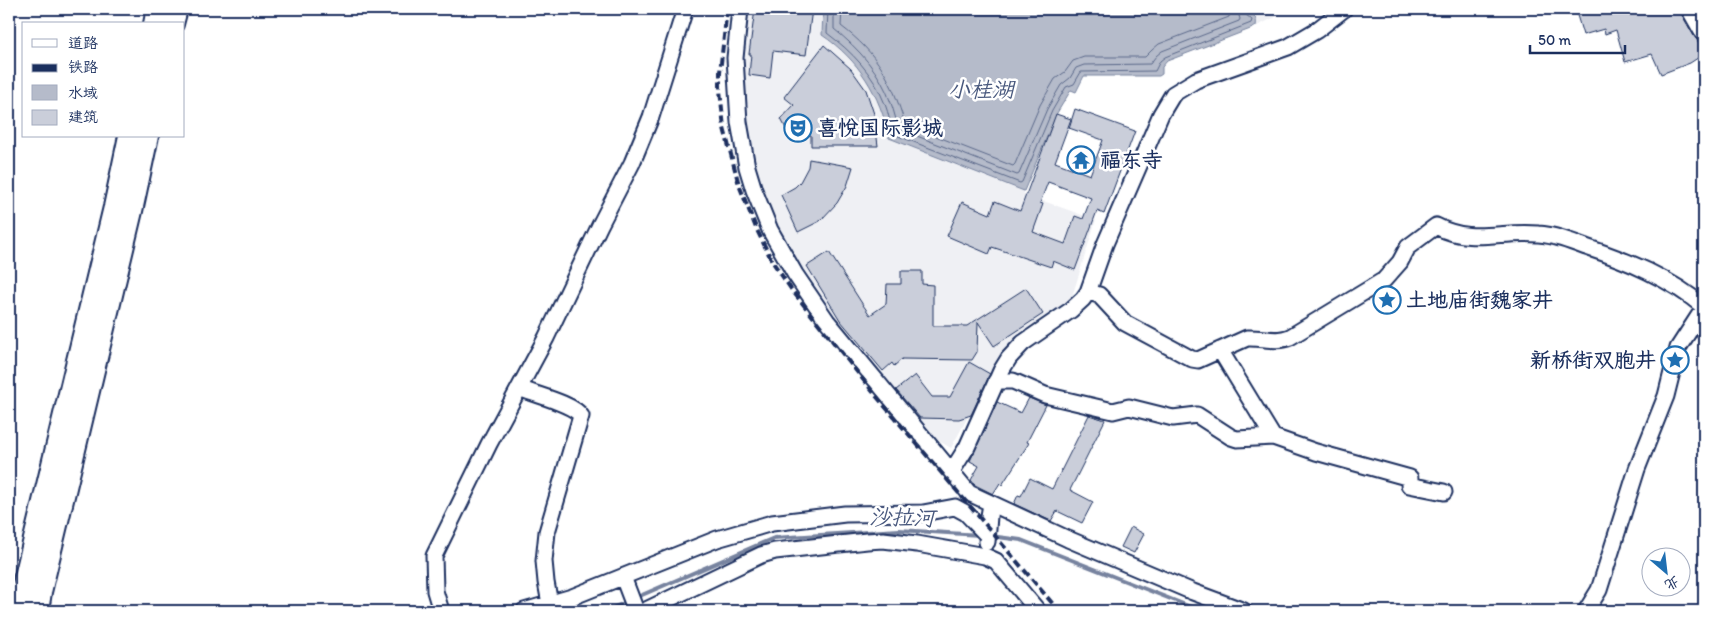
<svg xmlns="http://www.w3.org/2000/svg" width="1713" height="620" viewBox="0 0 1713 620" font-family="Itim,'LXGW WenKai TC',sans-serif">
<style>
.built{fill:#eff0f4}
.water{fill:#b5bbca;stroke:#77839f}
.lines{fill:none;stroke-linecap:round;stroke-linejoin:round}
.shore{stroke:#596789;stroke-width:1}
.stream{stroke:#77839f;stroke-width:4}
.building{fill:#caceda;stroke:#1b2f5e;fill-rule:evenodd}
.street-casing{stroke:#1b2f5e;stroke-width:19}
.secondary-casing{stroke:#1b2f5e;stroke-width:24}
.street{stroke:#fff;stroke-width:15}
.secondary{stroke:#fff;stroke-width:20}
.rail{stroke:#1b2f5e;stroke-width:4;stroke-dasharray:8 4;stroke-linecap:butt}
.labels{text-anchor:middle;stroke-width:5;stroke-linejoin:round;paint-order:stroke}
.poi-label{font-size:21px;font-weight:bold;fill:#1b2f5e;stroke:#fff;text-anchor:start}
.water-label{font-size:22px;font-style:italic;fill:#49597e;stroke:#fff}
</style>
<rect width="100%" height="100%" fill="#fff"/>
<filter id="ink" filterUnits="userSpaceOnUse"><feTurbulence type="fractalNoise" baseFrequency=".02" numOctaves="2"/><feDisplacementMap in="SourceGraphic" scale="10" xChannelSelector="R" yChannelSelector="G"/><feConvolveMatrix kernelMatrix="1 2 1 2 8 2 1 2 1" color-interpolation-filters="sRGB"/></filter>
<g filter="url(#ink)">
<path class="built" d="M744,9h79l-1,26 24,19 20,24 15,28 8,32 135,53v3l72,26 -26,83 -65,46 -54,99 -19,-11 -102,-119 -32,-46 -41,-83 -18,-109z
M1245,9h47l-39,19 3,-2 -1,-10z"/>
<path class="water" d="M823,9h422c7,4 13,8 11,17l-3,2 -86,33 -5,6v7l-3,2h-75l-8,16 -5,-2 -14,23 -33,78 -135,-53c-9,-44 -30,-78 -67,-103z"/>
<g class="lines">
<path class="shore" d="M828,9l-1,24c25,19 46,40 58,71 4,10 5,20 8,30l127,49 2,-1 30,-71 14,-24 8,-3 7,-12 74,-1 5,-10 5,-4 86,-34 1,-3 -8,-7v-4
M834,9v20c25,20 46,43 57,74 3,8 5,18 8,26l118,46 2,-1 28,-65 14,-24 9,-7 6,-10 8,-3 66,-1 6,-8 6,-5 77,-30 1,-2 -3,-10
M842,9l-1,17c37,28 51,54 64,98l108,42 2,-2 25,-59 15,-26 10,-7 8,-11 11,-4h61l7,-7 7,-6 70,-27 1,-8"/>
<path class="stream" d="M990,536l31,4 180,71
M635,598l139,-60 125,-8 81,5
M605,611l24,-10"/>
</g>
<path class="building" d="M755,9h57l-6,46 -33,-4 -3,27 -21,-3 2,-21h-2z
M1580,9h100l2,6 12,21 10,14v4l-14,9 -29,11 -9,-20 -27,8 -9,-32 -11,4 -1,-5 -21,6 -7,-23 4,-1z
M824,45l27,24 15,21 8,24 4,32h-67v-11l-19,5 -11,-21 13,-14 -10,-8z
M1075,109l60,22 -31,83 -7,-3 -22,59 -22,-9 -2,6 -59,-20 -3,7 -42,-18 15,-34 28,12 5,-13 25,10 36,-97 15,5 -16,43 35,13 13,-35 -34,-12zM1048,182l43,16 -8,21 -8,-3 -10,28 -32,-12 10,-28 -3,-1z
M809,159l44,8 -6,19 -10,17 -17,18 -22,11 -17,-37 14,-8 5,-5 8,-15z
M829,252l34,53 7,10 16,-11 1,-20h14v-13h21v13l11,1v41h34l59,-38 17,26 -49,32 -16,-24 -1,30 -5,8 -70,-1 -8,7 -2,-3 -9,8 -43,-51 -33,-54z
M969,362l21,12 -19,41 -12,4 -39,-1 -24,-28 19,-15 17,22h18z
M1029,398l17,7 -19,37 2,1 -27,42 -2,-2 -7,11 -18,-9 -4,-5 8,-14 -9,-5 27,-59 24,11z
M1089,415l16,5 -35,70 23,12 -11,21 -25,-12 -6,10 -37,-17 4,-9 3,1 9,-18 22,11z
M1131,527l13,7 -10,19 -13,-6z"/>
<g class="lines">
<g class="street-casing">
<path id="street" d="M740,9l-5,49 4,64 8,45 7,23 16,40 25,44 32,47 142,172 99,46 125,53 51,19
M1088,292l11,3 26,28 67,36 6,1 49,-22c15,-1 29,5 43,-1l94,-57 16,-18 8,-15 28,-21c36,19 65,4 102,8 16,1 32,7 48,13 42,14 84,31 118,60
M1220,350l53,87 43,15 94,26 -1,7 35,7
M996,381h17l32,14 68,16 16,-4 44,11 24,-3 34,22 6,2 36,-2
M519,388c14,6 55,16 62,28l-34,116 -3,29 2,21 4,22
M952,471l15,-24 34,-76 8,-13 14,-15 48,-33 12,-11 5,-7 17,-48 36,-83 20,-47 12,-20 23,-14 92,-33 29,-17 27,-21
M987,542l2,-26 2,-12
M623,577l13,34
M441,611l-6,-20 -1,-35 55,-112 57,-106 54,-113 32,-62 19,-46 34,-108
M524,611l48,-14 145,-58 55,-16 73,-9 78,-1 32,-6 11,6 21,22
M644,611l117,-56 14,-4 92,-10 16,-1 34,4 68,12 11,5 42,50
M1586,611l13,-21 38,-121 29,-73 12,-48 26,-40"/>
</g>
<g class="secondary-casing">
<path id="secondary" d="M1692,9l12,21
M154,24l3,-15
M173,24l4,-15
M19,611l3,-22 92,-382 15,-71
M38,611l3,-19 91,-381 16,-75"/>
</g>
<use href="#street" class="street"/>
<use href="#secondary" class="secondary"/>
<path class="rail" d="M727,9l-7,63v18l4,38 15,57 17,43 16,33 19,28 86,108 182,214"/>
</g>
</g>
<defs>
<g id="theatre-ring" transform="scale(1.4375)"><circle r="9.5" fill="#fff" stroke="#1f6fb2" stroke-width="1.5"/><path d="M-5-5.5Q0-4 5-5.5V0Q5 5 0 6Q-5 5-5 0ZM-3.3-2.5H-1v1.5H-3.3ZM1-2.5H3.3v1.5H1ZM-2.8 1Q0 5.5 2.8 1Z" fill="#1f6fb2"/></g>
<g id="temple-ring" transform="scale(1.4375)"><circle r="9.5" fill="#fff" stroke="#1f6fb2" stroke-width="1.5"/><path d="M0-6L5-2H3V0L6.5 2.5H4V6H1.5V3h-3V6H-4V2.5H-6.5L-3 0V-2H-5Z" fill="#1f6fb2"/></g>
<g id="sight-ring" transform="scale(1.4375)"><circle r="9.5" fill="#fff" stroke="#1f6fb2" stroke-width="1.5"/><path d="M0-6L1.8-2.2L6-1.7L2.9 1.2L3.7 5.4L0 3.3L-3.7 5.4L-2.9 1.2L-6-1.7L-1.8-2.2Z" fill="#1f6fb2"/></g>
</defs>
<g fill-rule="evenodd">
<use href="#theatre-ring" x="798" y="128"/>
<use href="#temple-ring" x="1081" y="160"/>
<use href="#sight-ring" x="1387" y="300"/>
<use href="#sight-ring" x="1675" y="360"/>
</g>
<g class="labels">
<g class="poi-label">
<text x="817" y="135">喜悦国际影城</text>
<text x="1100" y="167">福东寺</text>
<text x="1406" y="307">土地庙街魏家井</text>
<text x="1656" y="367" text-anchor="end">新桥街双胞井</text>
</g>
<g class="water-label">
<text x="981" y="97">小桂湖</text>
<text transform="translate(902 517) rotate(1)" y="8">沙拉河</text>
</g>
</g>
<rect width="1713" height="620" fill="none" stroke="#fff" stroke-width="30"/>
<rect x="15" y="15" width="1683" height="590" fill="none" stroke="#1b2f5e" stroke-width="2" filter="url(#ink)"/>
<rect x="22" y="22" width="162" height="115" fill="#ffffff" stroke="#a4acbf"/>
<rect x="32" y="39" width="25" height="8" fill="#ffffff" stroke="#a4acbf"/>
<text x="68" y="48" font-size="15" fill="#1b2f5e">道路</text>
<rect x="32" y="64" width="25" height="8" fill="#1b2f5e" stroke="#a4acbf"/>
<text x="68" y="72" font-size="15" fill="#1b2f5e">铁路</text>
<rect x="32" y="85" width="25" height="15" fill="#b5bbca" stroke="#a4acbf"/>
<text x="68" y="98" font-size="15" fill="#1b2f5e">水域</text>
<rect x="32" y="110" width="25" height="15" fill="#caceda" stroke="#a4acbf"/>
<text x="68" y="122" font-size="15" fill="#1b2f5e">建筑</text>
<g transform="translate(1666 572) rotate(152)"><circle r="24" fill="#ffffff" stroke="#a4acbf"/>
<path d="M0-4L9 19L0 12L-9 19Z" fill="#1f6fb2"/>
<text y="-8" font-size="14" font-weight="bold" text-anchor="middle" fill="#1b2f5e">北</text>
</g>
<path d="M1530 45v8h95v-8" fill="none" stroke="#1b2f5e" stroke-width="2.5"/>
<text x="1538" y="45" font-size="15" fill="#1b2f5e" stroke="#ffffff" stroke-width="4" paint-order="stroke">50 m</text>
</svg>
